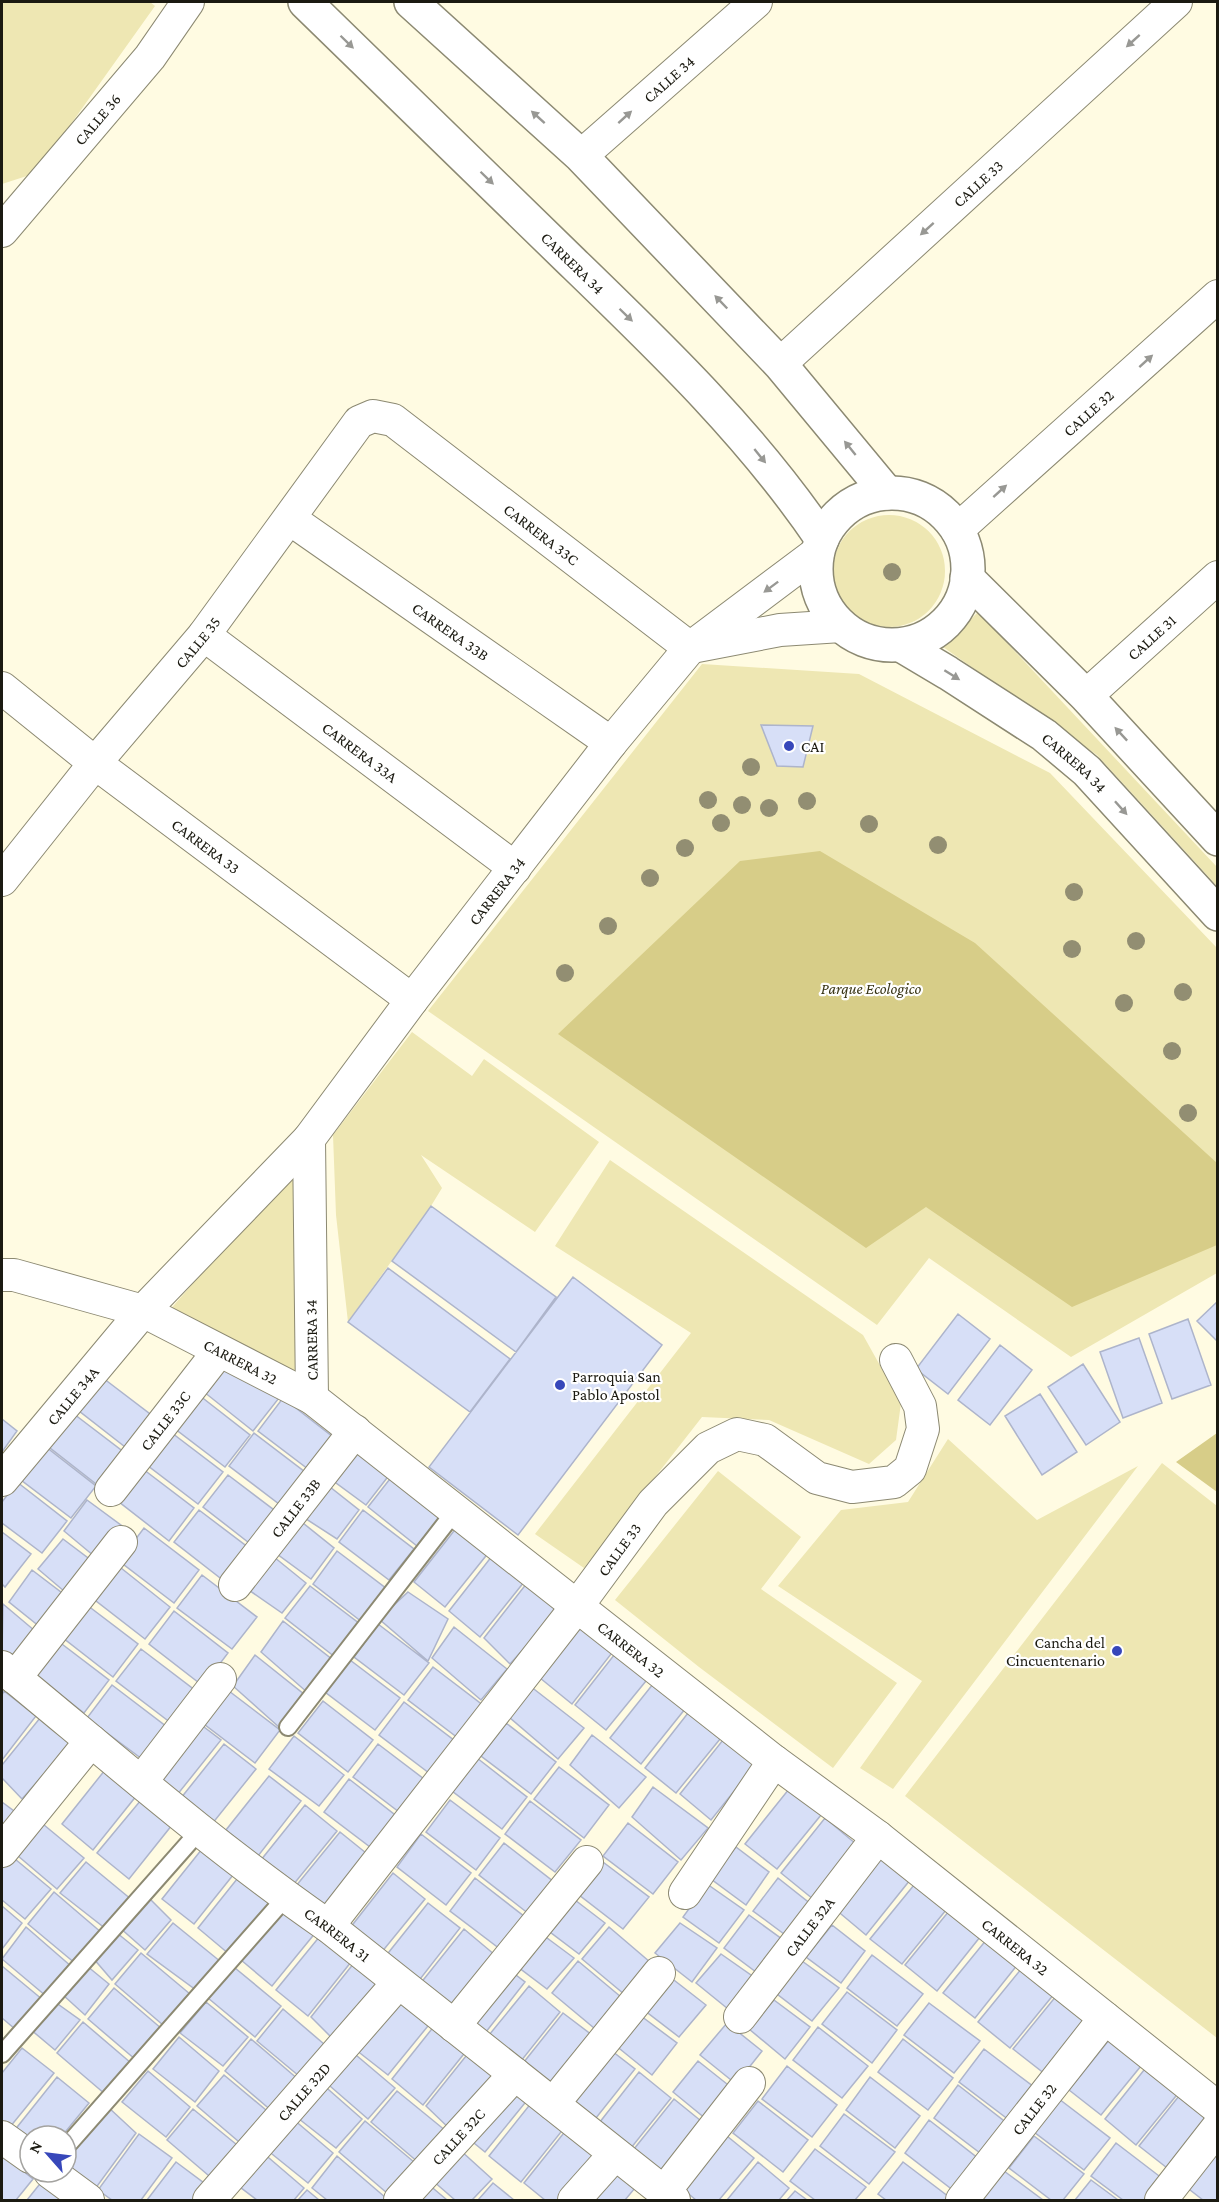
<svg xmlns="http://www.w3.org/2000/svg" width="1219" height="2202" viewBox="0 0 1219 2202" font-family="'Crimson Pro',serif">
<style>
.green{fill:#eee7b3}
.forest{fill:#d7cd88}
.building{fill:#d7dff7;stroke:#adb4cb;stroke-width:1.5}
.lines{fill:none;stroke-linecap:round;stroke-linejoin:round}
.lane-casing{stroke:#8c8972;stroke-width:20}
.street-casing{stroke:#8c8972;stroke-width:34}
.secondary-casing{stroke:#8c8972;stroke-width:36}
.lane{stroke:#fff;stroke-width:16}
.street{stroke:#fff;stroke-width:32}
.secondary{stroke:#fff;stroke-width:33}
.tree{fill:#928e72}
.oneway{fill:#989894}
.poi-dot{fill:#3747ba;stroke:#fff;stroke-width:2}
.labels{text-anchor:middle;stroke-width:4.5;stroke-linejoin:round;paint-order:stroke}
.street-label{font-size:16px;fill:#1b1a11;stroke:#fff}
.poi-label{font-size:16px;fill:#1b1a11;stroke:#fff;text-anchor:start}
.park-label{font-size:16px;font-style:italic;fill:#393516;stroke:#fff}
</style>
<rect width="100%" height="100%" fill="#fffbe2"/>
<path class="green" d="M2,2h148l5,4 -119,167 -34,11z
M833 571a56 56 0 1 1 112 0a56 56 0 1 1-112 0Z
M978,612l239,255v19l-120,-131 -154,-108z
M702,664l157,10 191,99 167,175v325l-146,84 -142,-99 -52,67 -449,-314z
M412,1032l60,44 12,-17 115,83 -64,90 -114,-77 21,33 -11,18 -83,116 -12,-107 -3,-80z
M610,1160l253,175 38,68 -5,37 -27,24 -100,-44 -67,-3 -118,151 -49,-34 156,-201 -136,-87z
M297,1164l1,216 -130,-68z
M948,1439l89,81 101,-54 -245,323 -33,-21 62,-87 -144,-95 63,-76 67,-8z
M1162,1463l55,43v532l-312,-242z
M718,1471l83,66 -40,52 136,94 -64,85 -134,-101 -84,-67z"/>
<path class="forest" d="M820,851l155,92 242,220v82l-145,62 -146,-100 -60,41 -308,-214 182,-173z
M1217,1433v59l-41,-30z"/>
<path class="building" d="M761,725l52,1 -10,41 -26,-1z
M431,1206l125,91 -40,55 -124,-91z
M388,1268l122,91 -40,53 -122,-90z
M573,1277l89,68 -144,190 -89,-68z
M1218,1301v41l-21,-21z
M958,1314l32,25 -42,55 -32,-25z
M1188,1319l23,66 -39,14 -23,-65z
M1139,1338l23,65 -39,15 -23,-66z
M1000,1345l32,25 -42,55 -32,-25z
M224,1356l55,42 -26,33 -54,-43z
M1083,1364l37,58 -34,23 -38,-58z
M99,1375l55,42 -25,33 -55,-43z
M195,1392l55,43 -25,32 -55,-42z
M1040,1394l37,58 -35,23 -37,-59z
M283,1398l50,39 -25,32 -50,-38z
M70,1411l55,42 -25,34 -55,-43z
M2,1419l15,12 -15,21z
M168,1430l55,42 -25,32 -55,-42z
M254,1433l51,39 -26,32 -50,-38z
M354,1445l36,29 -24,31 -38,-28z
M46,1447l50,39 -25,32 -50,-38z
M139,1466l55,42 -25,33 -55,-43z
M228,1475l50,38 -25,33 -50,-39z
M393,1475l50,38 -26,33 -49,-39z
M17,1482l50,39 -25,32 -40,-30v-21z
M325,1483l34,27 -22,29 -37,-24z
M87,1500l38,28 -25,33 -36,-30z
M199,1510l50,38 -25,33 -50,-39z
M363,1510l51,39 -25,31 -50,-38z
M298,1519l36,29 -23,31 -38,-28z
M457,1527l32,25 -44,55 -31,-25z
M144,1528l55,42 -25,33 -55,-42z
M2,1532l29,22 -26,33 -3,-3z
M63,1539l33,25 -25,33 -33,-28z
M337,1551l50,38 -25,33 -49,-38z
M269,1553l37,30 -24,30 -39,-27z
M492,1556l32,26 -44,55 -31,-26z
M116,1564l54,43 -25,32 -54,-42z
M32,1570l38,29 -25,32 -36,-29z
M202,1575l55,42 -25,32 -55,-41z
M527,1583l32,26 -49,55 -26,-26z
M310,1586l50,38 -25,33 -50,-39z
M408,1592l40,27 -20,42 -49,-42z
M83,1602l55,42 -25,33 -55,-43z
M3,1604l38,32 -25,32 -14,-13z
M174,1611l54,42 -25,33 -54,-42z
M283,1621l50,39 -25,33 -47,-41z
M378,1624l51,39 -25,32 -50,-38z
M583,1624l32,25 -43,55 -32,-26z
M454,1627l53,42 -26,31 -49,-42z
M54,1638l55,42 -25,33 -55,-43z
M141,1649l55,42 -25,32 -55,-42z
M618,1650l32,26 -44,54 -31,-25z
M255,1655l50,40 -25,33 -47,-42z
M350,1660l50,38 -25,32 -50,-38z
M433,1667l51,39 -26,32 -50,-38z
M653,1684l32,25 -44,55 -31,-26z
M112,1685l55,42 -25,32 -55,-41z
M530,1686l54,42 -26,31 -49,-42z
M225,1688l55,42 -25,33 -55,-42z
M4,1691l32,25 -34,44v-65z
M323,1701l50,39 -25,32 -50,-39z
M404,1702l51,39 -26,32 -50,-38z
M688,1713l32,26 -44,54 -31,-25z
M40,1718l31,25 -49,56 -20,-21v-13z
M506,1723l50,39 -25,32 -50,-38z
M200,1724l21,16 -44,55 -21,-18z
M592,1735l54,42 -27,31 -49,-43z
M294,1736l50,39 -25,31 -50,-37z
M723,1740l32,25 -44,55 -31,-26z
M224,1744l32,25 -44,55 -31,-26z
M378,1744l50,38 -25,33 -50,-38z
M477,1758l50,39 -25,32 -50,-38z
M559,1767l50,38 -25,33 -50,-39z
M105,1770l32,25 -44,55 -31,-26z
M269,1776l32,25 -43,55 -32,-26z
M349,1779l50,39 -25,32 -50,-38z
M653,1787l55,41 -27,32 -49,-43z
M789,1789l32,26 -44,54 -32,-25z
M141,1800l31,25 -43,54 -32,-26z
M450,1800l50,38 -24,32 -50,-38z
M530,1801l51,39 -26,32 -50,-38z
M2,1802l16,12 -16,22z
M305,1805l32,26 -44,54 -32,-25z
M825,1818l31,26 -43,55 -32,-26z
M38,1820l46,38 -27,31 -46,-39z
M628,1823l50,39 -25,32 -50,-38z
M340,1832l31,25 -48,55 -27,-26z
M421,1834l50,39 -25,32 -49,-38z
M504,1843l50,39 -25,32 -50,-39z
M206,1844l31,26 -43,54 -32,-25z
M736,1847l33,25 -23,33 -35,-26z
M9,1854l42,35 -26,30 -23,-19v-37z
M878,1855l32,25 -44,55 -31,-26z
M599,1859l50,38 -26,32 -49,-38z
M86,1862l46,38 -26,29 -46,-36z
M393,1873l32,26 -44,54 -31,-25z
M241,1874l32,25 -44,55 -31,-26z
M475,1878l50,39 -25,32 -50,-38z
M778,1878l34,27 -24,32 -35,-26z
M707,1884l37,26 -25,33 -36,-26z
M914,1885l32,25 -44,54 -32,-25z
M54,1892l48,41 -26,31 -48,-40z
M150,1899l21,21 -26,30 -26,-23z
M575,1900l30,23 -26,31 -29,-22z
M428,1903l32,25 -43,55 -32,-26z
M2,1906l20,17 -20,26z
M284,1906l32,26 -44,54 -31,-26z
M949,1911l31,26 -43,54 -32,-26z
M749,1915l37,27 -26,33 -36,-27z
M173,1923l48,39 -25,28 -49,-36z
M680,1923l37,25 -25,34 -37,-29z
M832,1925l33,26 -24,32 -35,-26z
M26,1927l46,40 -26,29 -44,-37z
M609,1927l48,41 -27,31 -48,-40z
M464,1929l31,26 -49,55 -26,-26z
M117,1933l21,17 -26,30 -19,-22z
M543,1935l31,23 -27,31 -29,-22z
M320,1936l31,26 -43,54 -32,-26z
M987,1939l31,25 -43,54 -32,-25z
M141,1953l49,41 -27,31 -48,-41z
M721,1954l37,26 -25,33 -37,-30z
M872,1955l51,39 -26,32 -50,-38z
M578,1961l49,41 -27,31 -48,-40z
M802,1961l37,27 -27,33 -35,-27z
M354,1963l32,25 -49,55 -26,-26z
M2,1966l41,34 -28,29 -13,-11z
M87,1966l22,18 -24,31 -22,-20z
M235,1968l46,38 -26,31 -47,-39z
M1022,1968l32,26 -44,54 -32,-26z
M512,1972l13,10 -43,55 -15,-10z
M670,1977l36,28 -27,32 -35,-27z
M529,1986l31,26 -43,54 -32,-26z
M114,1988l48,41 -26,31 -48,-41z
M847,1992l50,38 -25,33 -50,-39z
M400,1995l32,26 -44,54 -32,-25z
M1057,1995l32,25 -44,54 -32,-25z
M774,2000l36,27 -25,32 -36,-30z
M55,2002l25,18 -25,30 -25,-21z
M206,2002l42,35 -25,29 -43,-33z
M929,2003l51,38 -26,32 -50,-38z
M283,2009l48,41 -26,31 -48,-40z
M563,2013l33,25 -44,55 -32,-26z
M641,2016l36,27 -25,32 -37,-30z
M83,2022l48,41 -26,31 -48,-41z
M727,2023l35,28 -26,33 -36,-29z
M435,2025l32,25 -44,55 -31,-26z
M818,2027l50,39 -26,32 -49,-38z
M1113,2035l32,26 -44,54 -32,-25z
M179,2037l40,34 -24,31 -42,-33z
M251,2039l48,41 -26,32 -48,-41z
M903,2039l50,39 -25,32 -50,-38z
M22,2048l32,25 -44,54 -8,-6v-48z
M608,2048l27,21 -43,54 -27,-20z
M984,2049l50,38 -25,33 -50,-38z
M350,2050l45,38 -27,31 -45,-39z
M470,2051l32,26 -49,55 -27,-26z
M698,2061l34,27 -26,31 -33,-27z
M1148,2065l32,26 -44,54 -31,-26z
M787,2066l50,39 -25,32 -50,-38z
M148,2071l42,36 -24,30 -44,-35z
M639,2072l32,26 -44,55 -31,-26z
M224,2075l48,40 -27,32 -48,-41z
M57,2077l32,26 -27,33h-32v8l-16,-13z
M870,2077l50,39 -25,32 -49,-38z
M321,2083l41,36 -26,29 -42,-33z
M958,2085l50,39 -24,32 -50,-38z
M515,2088l14,10 -44,54 -16,-13z
M397,2091l49,40 -27,32 -48,-41z
M1183,2091l32,26 -44,54 -32,-25z
M674,2099l32,26 -44,54 -32,-25z
M1059,2099l51,39 -26,32 -50,-38z
M758,2101l50,39 -25,32 -50,-39z
M532,2102l33,25 -44,55 -32,-26z
M108,2107l28,26 -41,56 -29,-21v-8z
M193,2109l49,40 -27,32 -48,-41z
M844,2114l51,38 -26,32 -49,-38z
M293,2119l40,34 -25,30 -41,-33z
M929,2120l50,39 -25,32 -49,-38z
M365,2121l49,41 -27,31 -48,-41z
M567,2129l32,25 -39,46h-15l-21,-17z
M722,2132l32,26 -35,42h-23l-17,-14z
M139,2134l33,24 -31,42h-29l-14,-10z
M1034,2136l50,38 -21,26h-12l-42,-32z
M1218,2138v62h-15l-22,-17z
M1116,2143l51,39 -15,18h-29l-32,-24z
M815,2149l51,38 -11,13h-40l-25,-19z
M460,2150l32,29 -20,21h-17l-23,-20z
M262,2152l42,36 -10,12h-37l-21,-16z
M2,2154l31,25 -17,21h-14z
M337,2156l49,42 -2,2h-57l-15,-12z
M176,2162l32,24 -11,14h-50z
M758,2162l31,26 -10,12h-52z
M903,2162l50,38h-67l-8,-6z
M616,2165l24,17 -15,18h-37z
M1004,2171l39,29h-61z
M43,2180l25,20h-41z
M1091,2180l27,20h-43z
M493,2183l21,17h-36z
M428,2184l19,16h-33z
M307,2190l12,10h-21z
M795,2191l12,9h-20z"/>
<g class="lines">
<g class="lane-casing">
<path id="lane" d="M288,1727l168,-217
M2,2054l199,-225
M66,2147l220,-250"/>
</g>
<g class="street-casing">
<g id="street">
<path id="s1" d="M581,156l175,-154"/>
<path id="s2" d="M2,231l148,-174 38,-55"/>
<path id="s3" d="M780,364l396,-362"/>
<path id="s4" d="M290,519l321,224"/>
<path id="s5" d="M957,530l261,-234"/>
<path id="s6" d="M204,635l311,233"/>
<path d="M697,646l83,-16 61,-4"/>
<path id="s7" d="M2,688l93,75 317,237"/>
<path id="s8" d="M1086,696l132,-119"/>
<path id="s9" d="M2,880l93,-117 109,-128 155,-213 14,-6 20,4 297,228"/>
<path id="s10" d="M2,1275h12l129,36 169,87 462,363 104,76 340,271"/>
<path id="s11" d="M312,1398l-3,-259 103,-139 199,-257 79,-95 128,-96"/>
<path id="s12" d="M2,1480l141,-169 166,-172"/>
<path id="s13" d="M111,1490l108,-139"/>
<path id="s14" d="M235,1585l120,-154"/>
<path id="s15" d="M2,1667c107,88 212,180 326,259l346,274"/>
<path d="M15,1678l106,-136"/>
<path d="M141,1782l79,-103"/>
<path d="M2,1851l89,-110"/>
<path d="M685,1893l89,-132"/>
<path id="s16" d="M328,1926l250,-321 75,-102 55,-55 29,-14 28,6 52,38 35,9 42,-5 16,-13 13,-40 -3,-23 -24,-46"/>
<path id="s17" d="M740,2017l138,-180"/>
<path d="M454,2026l133,-164"/>
<path d="M553,2104l106,-131"/>
<path d="M2,2137l28,20"/>
<path d="M50,2172l38,28"/>
<path d="M664,2192l85,-109"/>
<path id="s18" d="M209,2200l189,-217"/>
<path id="s19" d="M400,2200l115,-126"/>
<path d="M574,2200l41,-46"/>
<path id="s20" d="M962,2200l143,-182"/>
<path d="M1161,2200l57,-73"/>
</g>
</g>
<g class="secondary-casing">
<g id="secondary">
<path id="s21" d="M305,2c88,85 176,171 264,257 91,88 182,175 253,280"/>
<path d="M411,2l170,154 199,208 107,129"/>
<circle cx="892" cy="569" r="76"/>
<path d="M967,578l119,118 132,143"/>
<path id="s22" d="M901,645l47,28 96,62 43,36 131,143"/>
</g>
</g>
<use href="#lane" class="lane"/>
<use href="#street" class="street"/>
<use href="#secondary" class="secondary"/>
</g>
<g class="tree">
<circle cx="892" cy="572" r="9"/>
<circle cx="751" cy="767" r="9"/>
<circle cx="708" cy="800" r="9"/>
<circle cx="807" cy="801" r="9"/>
<circle cx="742" cy="805" r="9"/>
<circle cx="769" cy="808" r="9"/>
<circle cx="721" cy="823" r="9"/>
<circle cx="869" cy="824" r="9"/>
<circle cx="938" cy="845" r="9"/>
<circle cx="685" cy="848" r="9"/>
<circle cx="650" cy="878" r="9"/>
<circle cx="1074" cy="892" r="9"/>
<circle cx="608" cy="926" r="9"/>
<circle cx="1136" cy="941" r="9"/>
<circle cx="1072" cy="949" r="9"/>
<circle cx="565" cy="973" r="9"/>
<circle cx="1183" cy="992" r="9"/>
<circle cx="1124" cy="1003" r="9"/>
<circle cx="1172" cy="1051" r="9"/>
<circle cx="1188" cy="1113" r="9"/>
</g>
<defs><path id="oneway-solid" d="M-6-.8H1V-3.2L6.5 0L1 3.2V.8H-6Z" transform="scale(1.5)"/></defs>
<g class="oneway">
<use href="#oneway-solid" transform="translate(1133 41) rotate(138)"/>
<use href="#oneway-solid" transform="translate(347 42) rotate(44)"/>
<use href="#oneway-solid" transform="translate(538 117) rotate(-138)"/>
<use href="#oneway-solid" transform="translate(625 117) rotate(-42)"/>
<use href="#oneway-solid" transform="translate(487 178) rotate(44)"/>
<use href="#oneway-solid" transform="translate(927 229) rotate(138)"/>
<use href="#oneway-solid" transform="translate(721 302) rotate(-134)"/>
<use href="#oneway-solid" transform="translate(626 315) rotate(44)"/>
<use href="#oneway-solid" transform="translate(1146 361) rotate(-42)"/>
<use href="#oneway-solid" transform="translate(850 448) rotate(-129)"/>
<use href="#oneway-solid" transform="translate(760 456) rotate(51)"/>
<use href="#oneway-solid" transform="translate(1000 491) rotate(-42)"/>
<use href="#oneway-solid" transform="translate(771 587) rotate(143)"/>
<use href="#oneway-solid" transform="translate(952 675) rotate(32)"/>
<use href="#oneway-solid" transform="translate(1121 734) rotate(-133)"/>
<use href="#oneway-solid" transform="translate(1121 808) rotate(48)"/>
</g>
<g class="poi-dot">
<circle cx="789" cy="746" r="6"/>
<circle cx="560" cy="1385" r="6"/>
<circle cx="1117" cy="1651" r="6"/>
</g>
<g class="labels">
<g class="street-label">
<text dy="6" stroke="none"><textPath href="#s1" startOffset="117">CALLE 34</textPath></text>
<text dy="6" stroke="none"><textPath href="#s2" startOffset="147">CALLE 36</textPath></text>
<text dy="6" stroke="none"><textPath href="#s3" startOffset="268">CALLE 33</textPath></text>
<text dy="6" stroke="none"><textPath href="#s21" startOffset="374">CARRERA 34</textPath></text>
<text dy="6" stroke="none"><textPath href="#s5" startOffset="176">CALLE 32</textPath></text>
<text dy="6" stroke="none"><textPath href="#s9" startOffset="804">CARRERA 33C</textPath></text>
<text dy="6" stroke="none"><textPath href="#s4" startOffset="196">CARRERA 33B</textPath></text>
<text dy="6" stroke="none"><textPath href="#s8" startOffset="88">CALLE 31</textPath></text>
<text dy="6" stroke="none"><textPath href="#s9" startOffset="308">CALLE 35</textPath></text>
<text dy="6" stroke="none"><textPath href="#s6" startOffset="195">CARRERA 33A</textPath></text>
<text dy="6" stroke="none"><textPath href="#s22" startOffset="210">CARRERA 34</textPath></text>
<text dy="6" stroke="none"><textPath href="#s7" startOffset="258">CARRERA 33</textPath></text>
<text dy="6" stroke="none"><textPath href="#s11" startOffset="570">CARRERA 34</textPath></text>
<text transform="translate(311 1340) rotate(-91)" y="6">CARRERA 34</text>
<text dy="6" stroke="none"><textPath href="#s10" startOffset="256">CARRERA 32</textPath></text>
<text dy="6" stroke="none"><textPath href="#s12" startOffset="110">CALLE 34A</textPath></text>
<text dy="6" stroke="none"><textPath href="#s13" startOffset="88">CALLE 33C</textPath></text>
<text dy="6" stroke="none"><textPath href="#s14" startOffset="98">CALLE 33B</textPath></text>
<text dy="6" stroke="none"><textPath href="#s16" startOffset="476">CALLE 33</textPath></text>
<text dy="6" stroke="none"><textPath href="#s10" startOffset="742">CARRERA 32</textPath></text>
<text dy="6" stroke="none"><textPath href="#s17" startOffset="114">CALLE 32A</textPath></text>
<text dy="6" stroke="none"><textPath href="#s15" startOffset="429">CARRERA 31</textPath></text>
<text dy="6" stroke="none"><textPath href="#s10" startOffset="1228">CARRERA 32</textPath></text>
<text dy="6" stroke="none"><textPath href="#s18" startOffset="144">CALLE 32D</textPath></text>
<text dy="6" stroke="none"><textPath href="#s20" startOffset="116">CALLE 32</textPath></text>
<text dy="6" stroke="none"><textPath href="#s19" startOffset="86">CALLE 32C</textPath></text>
</g>
<g class="poi-label">
<text x="801" y="752">CAI</text>
<text x="572" y="1382">Parroquia San<tspan x="572" dy="18">Pablo Apostol</tspan></text>
<text x="1105" y="1648" text-anchor="end">Cancha del<tspan x="1105" dy="18">Cincuentenario</tspan></text>
</g>
<g class="park-label">
<text x="871" y="994">Parque Ecologico</text>
</g>
</g>
<rect width="1219" height="2202" fill="none" stroke="#1b1a11" stroke-width="6"/>
<g transform="translate(48 2154) rotate(298)"><circle r="28" fill="#ffffff" stroke="#a4a3a0" stroke-width="1.5"/>
<path d="M0-4.5L10 22L0 15L-10 22Z" fill="#3747ba"/>
<text y="-9" font-size="16" font-weight="bold" text-anchor="middle" fill="#1b1a11">N</text>
</g>
</svg>
